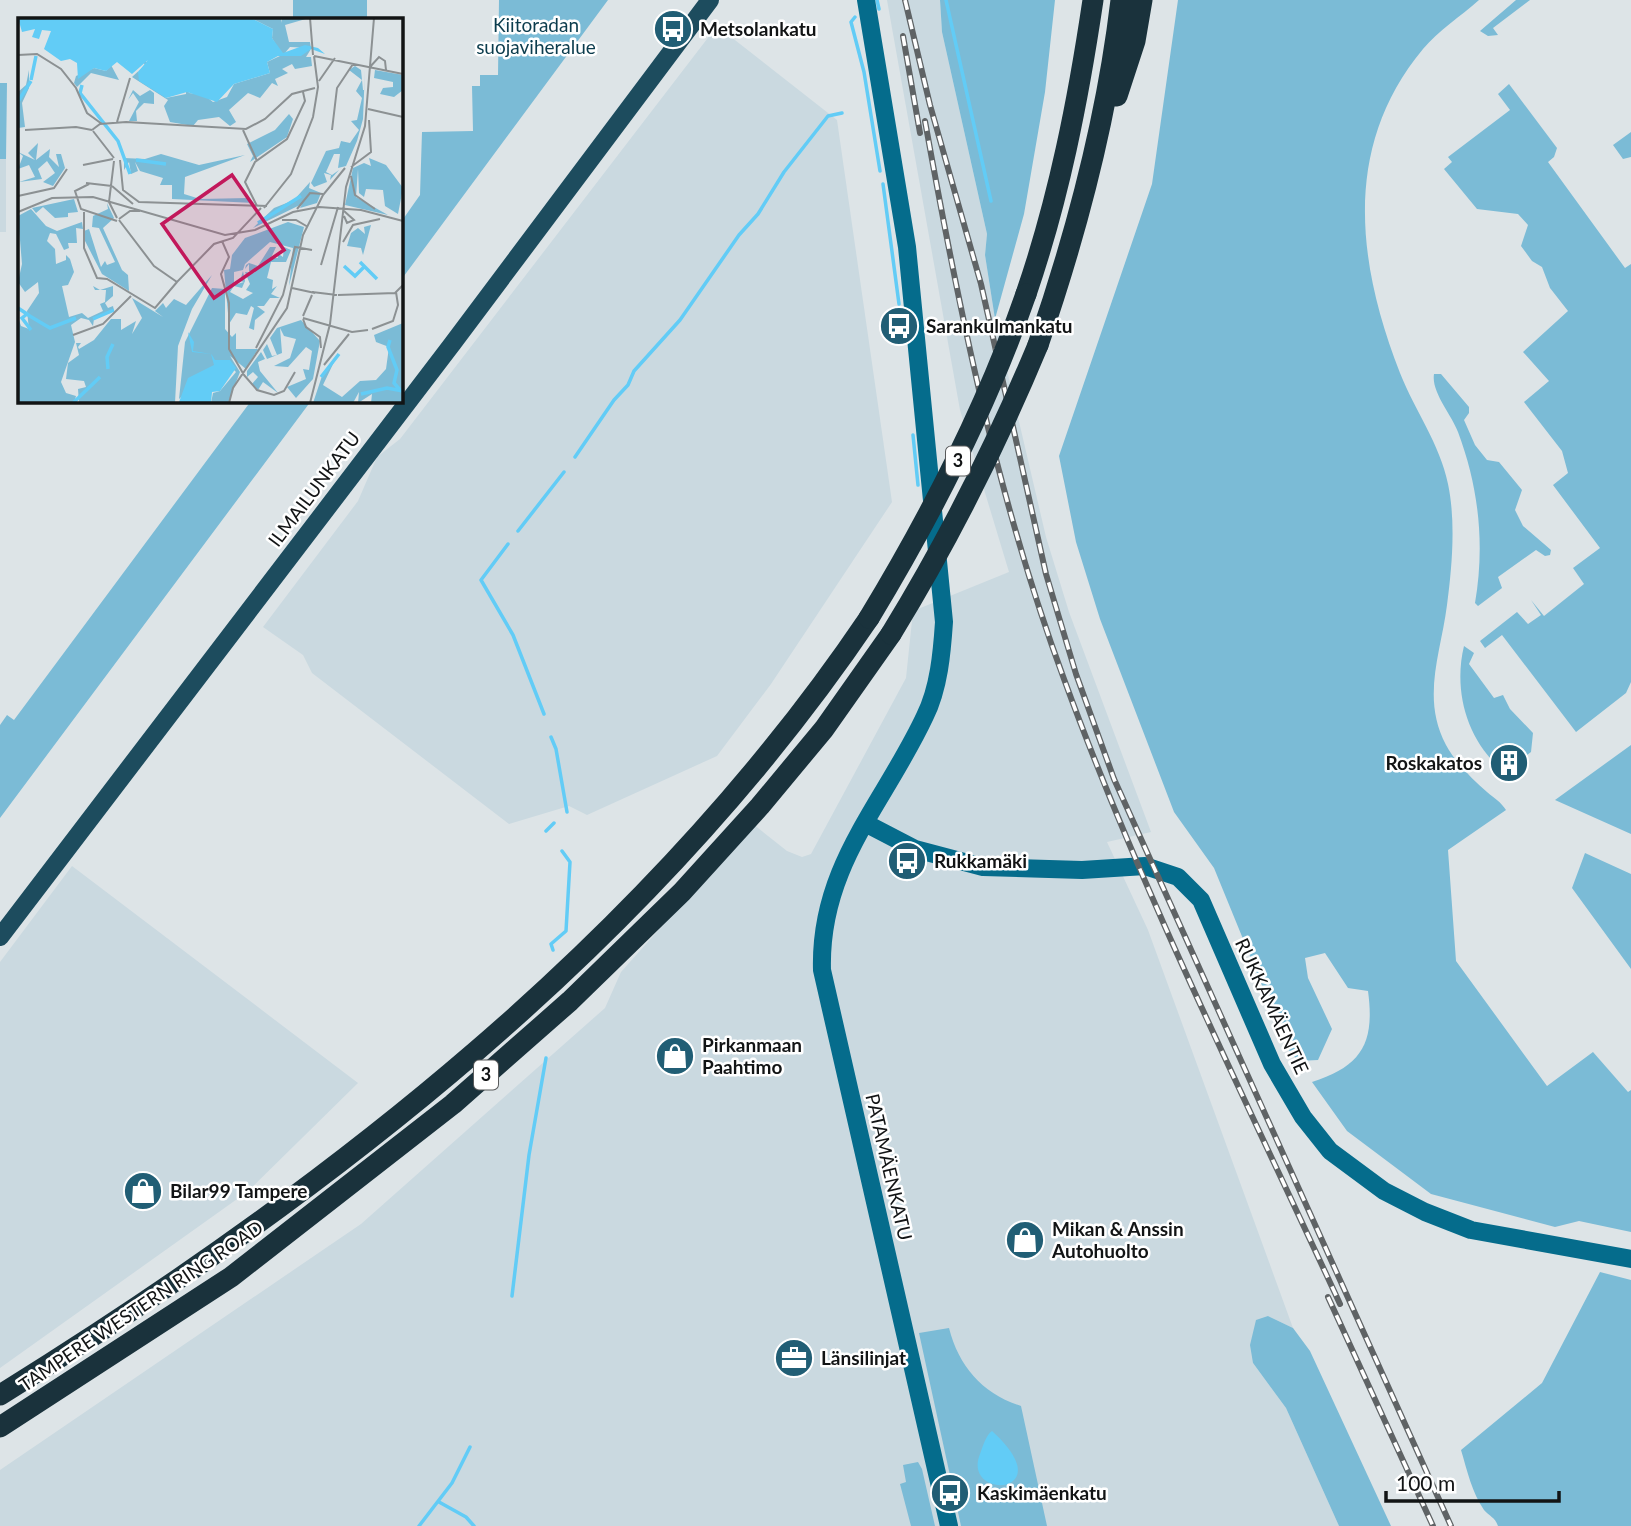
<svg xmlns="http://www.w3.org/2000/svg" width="1631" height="1526" viewBox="0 0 1631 1526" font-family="Lato,sans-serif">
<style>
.built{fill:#cad9e0}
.green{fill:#7bbbd6}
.water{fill:#62ccf6}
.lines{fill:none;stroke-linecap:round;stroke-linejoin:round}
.stream{stroke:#62ccf6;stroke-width:3.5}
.secondary{stroke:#056c8c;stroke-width:18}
.primary{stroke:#1d4c5e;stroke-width:18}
.highway{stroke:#1a323c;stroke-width:21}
.rail-casing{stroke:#5f6365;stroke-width:6}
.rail{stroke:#fff;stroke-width:3.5;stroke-dasharray:10;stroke-linecap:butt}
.highway-bridge{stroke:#1a323c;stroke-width:21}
.labels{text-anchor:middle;stroke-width:5;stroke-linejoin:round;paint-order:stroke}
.shield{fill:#fff;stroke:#595a5b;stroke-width:2}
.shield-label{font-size:18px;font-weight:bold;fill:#121415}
.park-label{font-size:19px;fill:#0b3c4d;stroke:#fff}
.poi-label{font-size:19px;font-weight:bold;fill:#121415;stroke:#fff;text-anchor:start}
.street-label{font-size:19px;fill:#121415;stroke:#fff}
.inset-river{fill:none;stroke:#62ccf6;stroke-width:3.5}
.inset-road{fill:none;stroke:#8c9193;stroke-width:2}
.view{fill:#c2185b;fill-opacity:0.15;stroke:#c2185b;stroke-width:3.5}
.inset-edge{fill:none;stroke:#121415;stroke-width:3.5}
</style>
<rect width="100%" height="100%" fill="#dde4e7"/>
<path class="built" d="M887,0h53l2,32 45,202 -2,21 10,64 51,218 23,75 82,220 -44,10 41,88 145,398 -25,-12 -15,47 33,45 53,118h-1339v-56l361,-246 244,-216 16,-36 132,-148 34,27 15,6 9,-3 95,-176 7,-67 96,-39 -49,-162z
M717,26l120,94 55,382 -121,182 -54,72 -130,59 -18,-9 -60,18 -197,-151 -9,-18 -40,-28 95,-126 19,-44 23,-18z
M0,159h6v73h-6z
M72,866l286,217 -111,109 -247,176v-406z"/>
<path class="green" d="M293,0h74v19h-74z
M499,0h109l-207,280v-58l19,-27 2,-63 51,-1 -1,-45h8v-11h18z
M940,0h115l-10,92 -21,122 -29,105 -10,-64 2,-21 -45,-202z
M1178,0h301c-18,16 -41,31 -56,49 -81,97 -66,214 -23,324 15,38 40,71 48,111 8,38 4,83 -1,121 -6,48 -26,93 -1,140 9,17 26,34 41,47 7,6 14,10 19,18l-58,40 8,111 91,125 46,-34 35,40 3,-2v142l-52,-11 -24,6 -124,-33 -84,-63 -35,-49c50,-16 63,-39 56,-91l-20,-3 -23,-35 -20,5 3,20 24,51 -14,31 -20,1 -10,-12 -74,-181 -40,-56 -74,-193 -24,-77 -17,-86 93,-272z
M1516,0h14l-37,28 5,7 -10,1 -8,-5z
M0,83h7l-1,76h-6z
M1509,84l48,64 -3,9 -6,5 77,106 6,-4v418l-5,11 -50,39 -74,-97 -17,13 -5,-7 37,-29 11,12 13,-9 -10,-15 13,16 40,-32 -11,-16 27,-20 -47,-63 15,-12 -6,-22 -38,-49 25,-21 -26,-29 45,-41 -18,-23 -8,-21 -10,-6 -11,-15 7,-21 -10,-11 -41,-5 -33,-40 8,-7 -4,-5 62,-47 -12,-16z
M1631,132v25l-8,2 -10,-14z
M1434,374h7l28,33v6l-5,7 11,25 12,15 12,2 23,28 -7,20 8,16 28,24 -1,5 -5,1 -9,-6 -38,27 4,11 -24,18 -3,-3c10,-58 4,-115 -17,-171 -6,-17 -27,-40 -24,-58z
M251,401h60l-311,417v-93l7,-10 7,5z
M1464,646l10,7 -5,11 25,34 9,-3 7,14 23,24 -2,19 -16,12 1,9 -4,-18 -9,1 2,16c-38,-30 -52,-81 -41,-126z
M1631,745v89l-76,-34z
M1585,853l46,21v95l-59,-81z
M1600,1272l31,8v246h-133c-3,-9 -9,-10 -14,-16 -12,-17 -17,-40 -23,-60l81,-67z
M1268,1316l25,12 17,23 81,175h-52l-53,-118 -33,-45 -3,-18 6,-25z
M949,1328c10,39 34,66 72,78l26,120h-86l-42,-193z
M918,1462l4,7 13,57h-24l-11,-42 6,-2 -3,-17z"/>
<path class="water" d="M992,1431c72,65 -31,70 -12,23 3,-8 6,-19 12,-23z"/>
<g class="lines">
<path class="stream" d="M877,0l2,9
M946,0l45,201
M855,17l-4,5 13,50 16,99
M883,184l16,120
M913,435l5,50
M575,457l39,-57 14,-15 6,-14 46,-51 59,-85 19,-21 26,-42 44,-56 14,-3
M518,531l46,-59
M508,544l-27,36 32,55 31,79
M551,737l5,12 11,63
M546,831l8,-8
M553,950l-2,-6 15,-13 4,-69 -8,-11
M512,1296l17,-141 17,-97
M439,1502l27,15 8,9
M419,1526l33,-43 18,-36"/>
<path class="secondary" d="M866,0l41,247 37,375c-2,30 -5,66 -19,94 -41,88 -106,150 -103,254l127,556
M865,823l50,26 68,18 99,3 63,-4 33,11 23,23 71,164 31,53 27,34 54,40 41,21 46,18 160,29"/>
<path class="primary" d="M0,937l453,-594 257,-343"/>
<path class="highway" d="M1117,96l18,-55 7,-41
M1026,294c33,-96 52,-193 67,-294
M1038,345c39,-113 69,-226 83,-345
M0,1395c328,-203 651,-454 869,-777
M0,1427l231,-150 222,-173 117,-103 112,-109 78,-86 64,-77 67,-95"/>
<g class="rail-casing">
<path id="rail" d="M905,0l25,105 51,179 65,290 30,100 38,105 337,747
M903,36l17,97
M925,121c34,189 72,377 139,558 78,214 181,419 276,625
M1328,1297l105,229"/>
</g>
<use href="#rail" class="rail"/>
<path class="highway-bridge" d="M869,618c63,-104 117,-209 157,-324
M891,634c57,-93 105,-188 147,-289"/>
</g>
<defs>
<g id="bus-disc" transform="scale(2.0125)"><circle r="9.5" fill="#215e75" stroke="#fff"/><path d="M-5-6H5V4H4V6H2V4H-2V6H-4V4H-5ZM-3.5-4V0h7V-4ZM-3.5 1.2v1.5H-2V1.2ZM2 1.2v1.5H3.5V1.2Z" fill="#fff"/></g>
<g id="building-disc" transform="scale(2.0125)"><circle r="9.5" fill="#215e75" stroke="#fff"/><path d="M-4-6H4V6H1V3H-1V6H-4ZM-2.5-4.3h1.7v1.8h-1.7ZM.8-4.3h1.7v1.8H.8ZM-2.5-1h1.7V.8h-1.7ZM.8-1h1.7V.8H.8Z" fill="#fff"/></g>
<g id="shop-disc" transform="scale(2.0125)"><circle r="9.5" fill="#215e75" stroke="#fff"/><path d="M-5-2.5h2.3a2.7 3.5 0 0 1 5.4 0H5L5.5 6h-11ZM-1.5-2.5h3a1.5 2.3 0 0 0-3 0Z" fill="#fff"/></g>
<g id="office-disc" transform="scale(2.0125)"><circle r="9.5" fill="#215e75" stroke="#fff"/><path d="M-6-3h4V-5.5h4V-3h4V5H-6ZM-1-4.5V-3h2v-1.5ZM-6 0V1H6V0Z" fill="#fff"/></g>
</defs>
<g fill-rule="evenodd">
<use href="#bus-disc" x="673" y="29"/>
<use href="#bus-disc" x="899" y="326"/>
<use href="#building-disc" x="1509" y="763"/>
<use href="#bus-disc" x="907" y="861"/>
<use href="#shop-disc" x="675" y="1056"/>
<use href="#shop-disc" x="143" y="1191"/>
<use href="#shop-disc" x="1025" y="1240"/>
<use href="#office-disc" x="794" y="1358"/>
<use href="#bus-disc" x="950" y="1493"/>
</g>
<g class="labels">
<g class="shield">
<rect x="946" y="446.5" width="24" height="29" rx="5"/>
<rect x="474" y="1060.5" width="24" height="29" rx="5"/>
</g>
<g class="shield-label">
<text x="958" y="467">3</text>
<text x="486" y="1081">3</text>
</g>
<g class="park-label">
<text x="536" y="32">Kiitoradan<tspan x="536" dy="22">suojaviheralue</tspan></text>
</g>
<g class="poi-label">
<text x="700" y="36">Metsolankatu</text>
<text x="926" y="333">Sarankulmankatu</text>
<text x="1482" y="770" text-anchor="end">Roskakatos</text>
<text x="934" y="868">Rukkamäki</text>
<text x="702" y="1052">Pirkanmaan<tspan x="702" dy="22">Paahtimo</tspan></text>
<text x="170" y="1198">Bilar99 Tampere</text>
<text x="1052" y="1236">Mikan &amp; Anssin<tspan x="1052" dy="22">Autohuolto</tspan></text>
<text x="821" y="1365">Länsilinjat</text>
<text x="977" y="1500">Kaskimäenkatu</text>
</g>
<g class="street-label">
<text transform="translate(314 489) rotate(-53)" y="7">ILMAILUNKATU</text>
<text transform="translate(1272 1006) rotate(65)" y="7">RUKKAMÄENTIE</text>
<text transform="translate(889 1167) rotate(77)" y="7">PATAMÄENKATU</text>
<text transform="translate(141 1306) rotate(-34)" y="7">TAMPERE WESTERN RING ROAD</text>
</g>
</g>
<g transform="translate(18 18)">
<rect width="385" height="385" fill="#dde4e7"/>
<path d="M233,0h30v5l1,-5h27l-24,7 4,17h21l1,6 -21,-1 -6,7 11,1 16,-6 -5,8h5l1,9 -17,3 -3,-5 -10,5 6,4 -13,6 3,7 -6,-3 -12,15 -12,-5 -19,17 7,12 -6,4 -11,-9 -21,3 -5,6 -23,-4 -6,-16 4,-6 -36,-23 13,-12 -3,-5 6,3 -10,9 11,15 13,4 4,7 20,-4v-9l3,8 15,2 9,7 14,-5 7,-13 36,-11 -3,-11 15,-7 -10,-17 1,-9zM93,47l8,15 -28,-7 -14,14 -3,-4 2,-7 18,-8 12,3zM337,48l6,4 2,20h1l1,-22 -2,51 -6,22 -11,25 -8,2 2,-14h-6l-8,18 6,3 7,-5 -9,10 1,-5 -7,-2 3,9 -13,5 -3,-4 15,-32 13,-3 2,-7 9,2 9,-13 -8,-9 6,-1 5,-22 -6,-7 6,-11 -13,-10zM11,52v18l-7,15 3,24 -7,1v-36l8,-7zM357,52l28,5v15l-9,7 -14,-3 3,-6 10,-1v-5l-19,-4zM115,72l7,6 10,-6 4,3v11l-10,-1 -8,8 1,10h-8l10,-19 -6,-9 -5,7zM271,96l4,5 -6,18 -37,25 3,-6 -6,-12 28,-14zM20,125l-2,17 14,-11 -1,8 10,10 -3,-13h5l4,14 -12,18 -10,-4 12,-9 -8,-12 -9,8 4,10 -23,3 16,-5 -6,-12 -11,4 5,-13 -5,-4 17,8 -7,-7zM143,136l38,11 46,-10 -60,22 -1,17 16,5 48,-1 6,5 -82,-4v-14h-12l3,-7 -23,-7 -5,-9 3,9 -7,3 -2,-12 -5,8v-12l21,1zM351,140l17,7 17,23 -5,26 -13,-8 -2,-16 -17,-1 -2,8 -5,-4 -1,-24 -2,28 32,18 -43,-10 8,-37 11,-5 7,3zM292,164l-1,6 12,5 -4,10 -17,5 2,-4 -49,24 21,-20 20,-8zM56,181l4,13 -10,1v4l-13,1 -12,-11 -7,6 -4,-5zM89,185l7,15 -11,10 19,42 6,5 1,16 -27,-17 -18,-35v-8l5,-2 12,38 4,-6 2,4 8,-3 -16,-34 -7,-1 1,-11 15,-7zM13,191l15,17 11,5 25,-9 1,7 -7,-1 1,15h-9l1,5 -5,2 -8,-16 -6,-1 -3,8 8,8 1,15 10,-4v-5l4,4 4,13 -6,13 -6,1 7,31 13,-4 6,5 15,-7 -3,-7 5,-2 1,-12h-11l-2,-4 7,4 13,-4v10l-8,7 3,5 5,-2 1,5 -20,8 -1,7 -4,-6 -8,-2 -10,7 4,17 -14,40 5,11 10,3 -2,7h-56v-86l3,9 8,3 -2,-18 12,-18 -1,-11 -13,10 -7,-10 4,-18 -4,-48zM270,204l16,5 -15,59 4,-38 -23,-6 -25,22 -2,6 -9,2v13l10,-3 -4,-1 3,-10 2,10 -3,7 -8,-2 -4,6 13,7 10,-6 -7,-3 4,-6 -5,-12 10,1 -6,-2v-7l-4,5 1,-4 3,-2 9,3 12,-19h6l-5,11h7l-1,-5 6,4 1,-10 7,3 -5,12h-15l-4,16 6,2 -1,9 5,-3 -6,8 9,4h-10l-6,8h-7l8,6 -10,8 -1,10 -5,-2 5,-20 -3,-2 -4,9 -11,-2 -7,11 -5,-54 6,-1 2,-14 13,-17zM353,207l-8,30 -2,-7 -14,-2 4,-13 7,-5 7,6 -1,-7zM194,257l-20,34 -14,37 -3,57h-96l-1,-14 8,-2 -2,-6 -18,-2 2,-16 11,-8 -3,-12h5l-3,4 1,2 15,-9 17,-21h10v11l15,-9 -4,13 10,-16 -10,-20 31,19 -8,-6 8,-8 3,5 8,-9 12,6zM194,270l13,1v40l7,8 4,-4v16h22l-12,20 -16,-13 10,16 -12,31h-17l2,-10 7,-2 16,-19 -12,-12h-9l-1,7 -35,32 6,-57zM283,302l19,21 -7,38 -17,19 -9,-11 19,-8 -3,-10 6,1 3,-19 -6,-4 -18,20 -14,-1 16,-8 6,-19 -12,-3 -4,-8 2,25 -15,6 -4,-9 4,-6 5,12 5,-1 -7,-17 7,-10zM385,305l-1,80h-31l1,-9 -14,9 1,-11 -6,11h-40l10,-30 11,-11 -11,23 19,12 18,-16 16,-1 10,-11 3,-22 -13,-5 -2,-7zM243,334l4,7 -7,3 2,9 18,22 -15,-11 -5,8 -6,-6 6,-7 -5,-5 -6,5v-6z" fill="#7bbbd6"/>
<path d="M0,0h233l22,11 -1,9 11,15 22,-8 13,3 7,6 -14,-5 -10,7h-23l-11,6 3,11 -36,11 -17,18 -30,-10 -21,6 -27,-17 -1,-9 10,-12 -16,14 -15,-12 -11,9 -12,-3 -16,11 -1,-16 -7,-4 -9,2 -17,-12 7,-18 -9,-1 -3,9 -7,-2 3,-8 -13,3zM170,314l6,10 -1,9 18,3 1,1 3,5h15l6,8 -16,23 -8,1 -1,11 -32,-1 9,-24 26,-13 -3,-11 -19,-2z" fill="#62ccf6"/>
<path class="inset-river" d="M13,62l5,-24M64,67l-2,8 38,48 12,33M1,82l12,-19M118,142l30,4M240,205l43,-27M342,244l17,17M326,248l11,10 10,-10M0,290l9,6 -5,4 9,12M10,297l22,13 26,-10M75,301l21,-9M372,322l-2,7 9,23 -3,13 6,7M90,351l-1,-12 6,-13M303,359l18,-23M343,376l26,-6 16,3M55,385l27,-26"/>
<path class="inset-road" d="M292,0l3,37M0,37l19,-1 24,15 15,19 11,25 15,11M296,38l89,18M351,50l10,-11 6,4 1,9M301,63l16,-23M350,91l35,8M99,104l13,-44M7,112l51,-3 16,3M74,112l8,-6 26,-2 120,7 19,-10 27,-25 23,-6M225,112l14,31M314,112l5,-42 16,-24M75,113l21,27M102,142l3,30 16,12 128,4M96,143l-5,41 8,16M65,147l30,-6M333,149l20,-15 -2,-32M333,158l4,19 20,14M68,165l26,3M71,166l-14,7 6,18 36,12M94,168l21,18M0,178l36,-8 13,-19M239,188l-12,-24 10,-20 32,-23 18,-38 -2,-9M246,190l27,-34 22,-57 5,-30 -4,-31M279,191l13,-16 13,1M0,194l34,-14 41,-1 132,38 30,-5 38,-18 26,-5 42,3 42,11M66,194v36l13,30 10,1 48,29 22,-26M326,198l3,7 7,-3 -10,-9M101,201l11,-8h10M101,202l35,46 23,16 37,-38 19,-6 28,-30M264,202h14l12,7M204,223l7,16 -8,17 8,29v46l15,26M325,224l10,-17 27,-6M303,247l17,-58M274,270l23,5M294,274l25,3M320,277l57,-2 8,-8M285,298l9,-21M285,300l49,14 16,-2M285,301l3,8 14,10 1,11M354,311l21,-8 5,-16 -2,-13M55,317l30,-11 28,-28M238,330l27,-53 12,-48 17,3M306,347l25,-31M226,357l13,15 17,5 10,-4 11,-19M211,385l4,-15 54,-80 16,-73 20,-40 22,-27M292,385l20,-79 16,-137 19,-61 9,-108"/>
<path class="view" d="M214,157l52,75 -70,48 -52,-74z"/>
<rect width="385" height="385" class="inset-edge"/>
</g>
<path d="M1386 1491v10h173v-10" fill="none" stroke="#121415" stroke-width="3.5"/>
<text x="1396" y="1491" font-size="21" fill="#121415" stroke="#ffffff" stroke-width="5" paint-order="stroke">100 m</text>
</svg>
